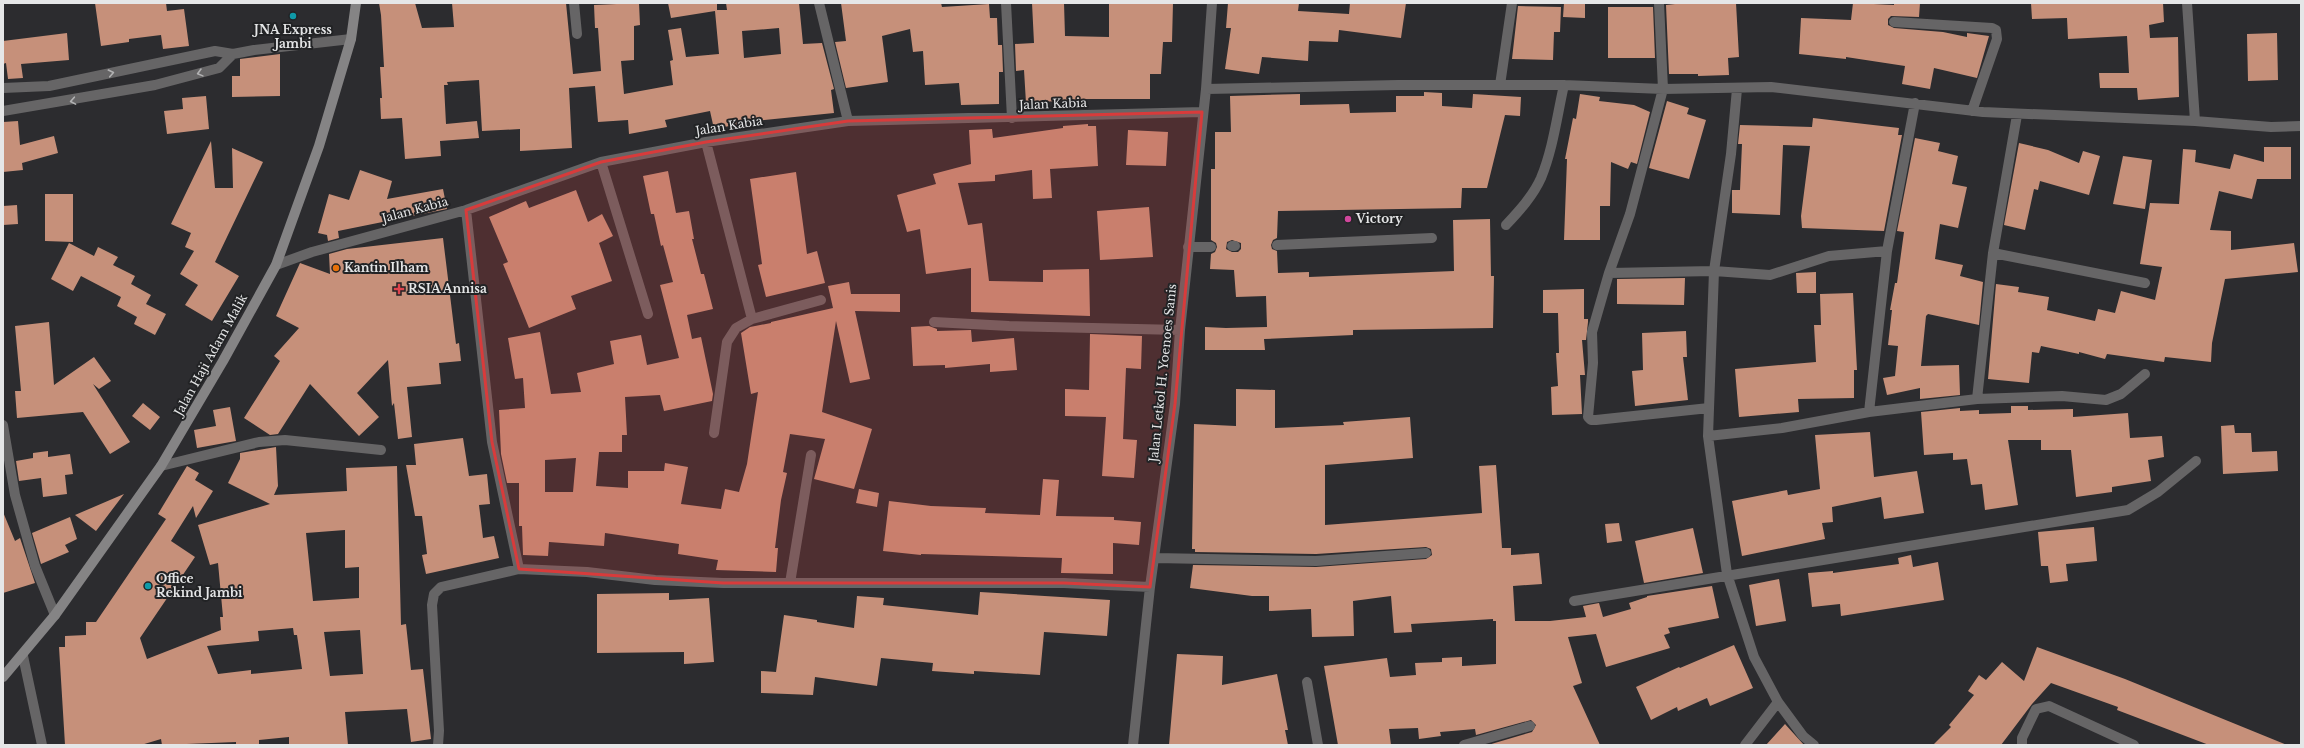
<svg xmlns="http://www.w3.org/2000/svg" width="2304" height="748" viewBox="0 0 2304 748" font-family="'Libre Baskerville',serif">
<style>
.building{fill:#c6907a;fill-rule:evenodd}
.lines{fill:none;stroke-linecap:round;stroke-linejoin:round}
.lane{stroke:#666566;stroke-width:10}
.street{stroke:#666566;stroke-width:10}
.secondary{stroke:#858485;stroke-width:10}
.oneway{stroke:#b2b2b3}
.marked{fill:#d83b3b;fill-opacity:0.2;stroke:#d83b3b;stroke-width:3;stroke-linejoin:round}
.culture-dot{fill:#0f9aa8;stroke:#222325;stroke-width:1.5}
.hotel-dot{fill:#d1479c;stroke:#222325;stroke-width:1.5}
.food-dot{fill:#e8710a;stroke:#222325;stroke-width:1.5}
.health-dot{fill:#e0444e;stroke:#222325;stroke-width:1.5}
.labels{text-anchor:middle;stroke-width:4;stroke-linejoin:round;paint-order:stroke}
.poi-label{font-size:12px;font-weight:bold;fill:#e5e6e7;stroke:#222325;text-anchor:start}
.street-label{font-size:12px;fill:#e5e6e7;stroke:#222325}
</style>
<rect width="100%" height="100%" fill="#2c2c2f"/>
<path class="building" d="M95,3h71l1,8 17,-2 5,37 -26,3 -2,-14 -32,4v3l-28,4z
M379,3h36l7,25 32,-1 -2,-24h114l7,71 28,-3 -3,-43h-3l-1,-23 45,-2 1,22 -6,1v34l-13,1 3,33 49,-9 -3,-24 3,-1 -5,-30 13,-2 5,29 33,-3 -4,-43 -44,7 -3,-15h49v7h10l-1,-7h73l4,41 19,-1 12,46 -3,1 3,23 -79,8 -41,8 -4,-18 -45,9 2,7 -38,7 -1,-14 -30,2 -3,-36 -26,2 3,60 -52,3v-22l-38,2 -3,-51 -32,2 1,3h-4l2,39 31,-3 2,17 -39,3 1,15 -36,3 -3,-41 -21,1 -1,-21h2l-2,-31h4l-3,-52zM779,28l2,26 -37,4 -2,-27z
M841,3h100l1,4 47,-3 1,14h7l1,27h4l1,27h-4v32l-38,1 -2,-22 -34,2 -2,-34 -10,1 -3,-23 -28,7 6,46 -42,6 -11,-46 11,-1z
M1032,3h32l1,33 44,1v-34h64l-1,39h-9l-2,32h-11v25h-63l-61,4 -2,-33 -8,1 -1,-27 19,-1z
M1228,3h71l-1,8 51,3 1,-11h56l-5,35 -62,-8 -1,12 -29,-1 -1,20 -46,-4 -3,17 -34,-5 6,-41h-5z
M1564,3h21v15l-22,-1z
M1684,3h52l3,54 -11,1 1,17 -31,1v-2h-29l-3,-69z
M1853,3l41,2v-2h26l-1,14 -28,-1 -3,3v6l6,3 49,4 24,5v-4l22,3 -12,42 -43,-10 -4,21 -28,-5 3,-18 -59,-9v2l-47,-5 2,-36 50,2z
M2031,3h132l1,19 -15,3 1,13 28,-1 1,60 -41,3 -1,-12h-37l-1,-15h30l-2,-37 -59,3 -1,-21 -35,1z
M1518,6l43,1 -1,25h-6l-1,28 -41,-1z
M1608,7h45l2,51h-47z
M67,33l2,27 -48,4 2,14 -15,1 -2,-16 -3,1v-23z
M2277,33l1,47 -30,1 -1,-47z
M280,54v42l-48,1v-21h8v-17z
M1424,92l18,1v13l30,2 1,-14 48,3 -1,19 -15,-1 -18,73h-25l-1,20 -183,3 -1,27 -4,2 -2,5 1,4 5,2 1,22 31,-1v5l145,-6 -1,-51 37,-1 1,57h3l-1,52 -140,2v5l-89,4 1,11h-60v-23l21,1 41,-1 -1,-31 -30,1 -2,-27 -24,-1 1,-15 4,-2 2,-5 -1,-4 -5,-3v-71h4v-37h16l-1,-36 70,-2v11l49,-1 1,9 46,-1v-16h28zM1232,240l9,3v6l-3,3h-6l-6,-3 1,-7z
M1580,94l20,3 -1,4 35,4 16,7 -13,52 -6,-2 -3,7 -17,-7 -1,44h-10v34h-36l3,-81h-2l8,-41 3,1z
M206,96l3,33 -42,5 -3,-23 19,-2 -1,-11z
M1667,101l22,7 -2,6 19,6 -17,59 -40,-11z
M1813,118l86,10 -1,7h4l-18,96 -82,-3 -1,-12 9,-70 -27,-1 -3,70 -48,-2v-23h8l2,-46h-4l2,-19 72,2z
M18,121l2,24 34,-9 4,17 -36,10 1,7 -20,2v-50z
M1088,124v2h8l2,40 -48,3 2,29 -19,1 -1,-29 -37,5v6l-37,2 10,42 14,-2 7,58 54,1v-12l46,-1 1,47 -119,-4v-44l-45,6 -6,-45 -13,3 -10,-37 39,-11 -3,-10 38,-10 -2,-34 23,-1 1,9 70,-10v-2z
M1128,130l40,2 -2,34 -40,-1z
M1915,138l25,5 -2,8 20,5 -6,28 15,3 -9,41 -18,-4 -5,35 28,6 -3,11 23,6 -4,43 -51,-11 -2,2 -5,50 38,-1 1,30 -40,4v-11l-33,7 -4,-17 12,-2 3,-30 -10,-1 4,-35h-2l5,-27h2l7,-51 -7,-1z
M211,141l4,47h18l-1,-40 31,14 -48,100 24,14 -27,45 -27,-16 13,-20 -18,-11 14,-23 -9,-4 6,-14 -20,-9z
M2019,143l29,7 31,13 4,-12 17,5 -11,39 -49,-14 -2,9 -4,-1 -9,41 -21,-5z
M2264,147h27v32h-34l-5,20 -33,-8 -9,39 21,1v19l63,-7 4,29 -73,7 -13,64 -1,19 -46,-5 -1,5 -57,-8 -2,5 -26,-7v2l-38,-8 -2,7 -7,-1 -3,31 -41,-4 8,-95 23,3 -1,5 31,5 -2,13 48,11 3,-12 17,4 6,-22 34,9 7,-33 -22,-3 10,-61 29,1 4,-55 13,1 -1,12 35,7 4,-15 30,8z
M2123,156l29,4 -7,49 -32,-5z
M360,170l32,11 -5,18 56,-10 4,20 -109,22 1,7 -11,3 -1,-6 -9,-2 11,-39 20,6z
M668,171l8,42 13,-2 5,28h-2l9,35h3l9,35 -26,6 5,24 9,-2 12,57 -1,7 -48,10 -4,-16 -35,2 2,38h-5v17h-23l-3,34 32,2v-17h36l1,-8 23,4 -7,37 40,5 4,-20 14,3 8,-28 11,-72 -7,2 -10,-61 9,-6 21,-4v-1l62,-14 -5,-22 21,-4 2,12h49v18l-45,-1 15,68 -20,4 -14,-62 -14,91 50,17 -18,60 -40,-10 11,-40 -35,-5 -7,38 4,1 -6,27 -6,48h3l-2,24 -60,-2 2,-10 -40,-6 1,-10 -74,-11 -1,13 -55,-4 -1,14 -25,-1 -1,-29h-3v-43h-12l-6,-29 -2,-44 26,-2 -2,-30 -8,1 -7,-41 32,-6 11,62 30,-2 -4,-19 37,-9 -4,-23 31,-6 6,30 32,-7 -19,-73 13,-3 -10,-37 -2,1 -7,-32h-3l-8,-38zM576,458l-3,34h-28v-32z
M796,172l11,82 10,-3 8,32 -59,14 -8,-32 4,-1 -12,-85z
M576,190l12,32 14,-8 11,22 -14,7 13,38 -41,15 5,13 -47,19 -26,-64 5,-2 -19,-45 37,-16 3,7z
M45,194h28v48l-28,-1z
M17,205l1,19 -15,1v-19z
M1149,207l4,50 -53,3 -3,-49z
M443,238l13,106 3,-1 2,18 -22,2 2,21 -34,3 5,50 -14,2 -4,-36 -2,3 -4,-46 -31,33 22,24 -20,19 -49,-52 -32,50 -8,1 -26,-17 36,-57 -6,-5 25,-28 -23,-12 24,-53 30,11 -1,-20 18,-5z
M69,243l25,13 4,-9 20,10 -5,8 22,11 -4,8 20,11 -5,9 20,10 -11,21 -21,-11 3,-7 -20,-11 4,-9 -40,-21 -8,15 -22,-12z
M1816,272v21h-19l-1,-20z
M1685,278l-1,27 -67,-1v-25z
M1584,289v30h4v3l-2,18h-4l3,35h-5l2,39 -30,1 -1,-28 7,-1 -2,-33h3l-1,-40h-15v-23z
M1853,293l4,77h-3v28l-56,1 1,13 -60,5 -4,-48 81,-7 -2,-37h7l-1,-31z
M49,322l5,63 40,-28 17,24 -12,8 -6,-5 37,58 -20,12 -27,-42 -66,6 -2,-27h6l-6,-65z
M929,326l8,3v2l34,-1 1,12 42,-4 3,32 -27,2v-8l-45,4v-3l-32,1 -2,-39z
M1686,331l1,26h-4l5,43 -53,6 -3,-35 11,-1 -1,-37z
M1090,334l52,2 -1,33 -15,-1 -3,71 14,1 -3,38 -32,-2 4,-59 -41,-1v-27l24,1z
M1236,389l39,1v38l69,-3 -1,-3 67,-5 3,41 -88,7v60l157,-12 -3,-47 17,-1 6,83h9v7l28,-2 3,31 -29,2 2,35h35l36,-4 -3,-11 16,-3 4,14 28,-8 -2,-6 18,-6v-1l65,-10 7,32 -51,10 2,5 -6,2 6,13 -64,19 -10,-33 -28,3 14,46 -9,3 27,59h-112l44,-13 4,-7 -5,-5 -55,15 -1,-6 -35,3 1,4 -22,3 -1,-11 -29,1 2,16h-53l-14,-79 63,-8 3,19 26,-2 -1,-12 27,-1v-4l20,-1v9l34,-2v-43h-3v-2l-82,5 1,8 -18,1 -3,-37 -38,5 1,35 -42,1 -1,-28 -42,2v-15h-17l-62,-8 3,-23 123,2 110,-8 6,-4 -1,-6 -5,-2 -110,7 -121,-2v-3h-3l2,-125 42,2z
M143,403l17,14 -10,13 -18,-14z
M2011,406h17v4l45,-1v8l55,-4 2,25 32,-2 2,21 -16,3 3,21 -39,6v5l-36,5 -5,-47h-30v-10h-33l10,65 -33,5 -3,-26 -11,1 -4,-26 -14,1v-7l-29,2 -3,-43 39,-4v3l19,-1v4l32,-1z
M230,407l6,34 -39,7 -3,-18 22,-4 -3,-16z
M2234,425l1,8h16l1,19 25,-1 1,20 -55,3 -2,-48z
M1870,432l4,45 43,-6 7,42 -40,6 -3,-22 -49,10 1,15 -11,1 3,16 -83,17 -10,-55 55,-11 1,5 32,-6 -5,-54z
M463,438l6,38 18,-2 3,30 -11,1 4,33 11,-2 5,22 -73,16 -4,-19 5,-1 -5,-38h-7l-9,-51h10l-2,-21z
M276,447l2,39 -4,9 73,-4 -1,-23 51,-2 4,159 5,-1 5,46 12,-1 8,70 -20,3 -4,-33 -62,3 3,33h-59v-8l-30,3v5h-23v-3l-74,3 -1,-6 -20,6h-76l-6,-98h6v-11l21,-1v-13h10l70,-103 -8,-5 29,-48 12,7 -4,7 18,11 -17,27 -3,-12 -22,35 24,16 -55,81 7,21 74,-29 -1,-13h3l-5,-54 -8,2 -12,-40 72,-21 -42,-21 12,-24v-6zM345,530v38l14,-1v31l-46,3 -7,-68zM293,628l1,7h3l5,34 -51,5v-4l-33,4 -11,-28 52,-5 -1,-10zM360,630l3,44 -33,2 -6,-44z
M48,451v6l22,-3 3,20 -8,1 2,19 -24,3 -2,-19 -22,3 -3,-20 17,-3v-5z
M1043,479l16,1 -3,36 58,1v3l27,2 -2,23 -26,-2v31l-52,-1 1,-15 -141,-4v1l-38,-4 6,-50 42,5 55,2 -1,5 55,2z
M859,489l20,4 -2,14 -21,-4z
M124,494l-28,37 -21,-16z
M3,512l12,29 5,-3 15,45 -32,10z
M70,517l7,22 -12,6 4,7 -28,12 -9,-31z
M1619,523l3,18 -15,2 -2,-19z
M2094,527l3,34 -31,3 2,17 -18,2 -2,-17h-7l-3,-34z
M1693,528l10,45 -59,10 -9,-42z
M1911,555l2,12 25,-5 6,38 -103,16 -1,-12 -28,3 -4,-34 25,-2v2l66,-9 -1,-6z
M1779,579l7,42 -30,5 -7,-41z
M980,592l130,8 -3,36 -63,-4 -4,43 -66,-4v3l-42,-3 1,-8 -52,-5 -4,28 -62,-9 -2,18 -52,-2v-22l15,1 8,-57 33,5v2l37,6 3,-32 27,2 -1,7 95,10z
M669,593v7l40,-2 5,64 -30,2v-12l-87,1v-59z
M1734,645l19,43 -43,18 -3,-8 -29,13 -1,-4 -26,13 -15,-33 43,-20 1,1z
M2037,647l88,32 162,66h-78l-92,-35 1,-3 -67,-24 -19,21 -31,41h-68l18,-18 -2,-2 25,-30 -6,-4 11,-16 7,5 16,-18 22,19z
M1177,654l46,2 -1,29 55,-11 11,56h-3l3,15h-119z
M1785,724l19,21h-38z"/>
<g class="lines">
<path class="lane" d="M1277,245l155,-7
M1232,246h3
M1188,247h23"/>
<path class="street" d="M574,3l3,31
M819,3l29,118
M1006,3l6,115
M1659,3l4,86 -33,125 -21,59 -17,59 1,31 -5,54 3,3h5l113,-12
M2187,3l8,118
M1894,22l98,6 4,2 1,9 -25,72
M1500,85l12,-82
M3,88l46,-2 166,-35 18,3 21,-4 97,-11
M1206,89l192,-4h166l99,4 108,-2 212,25 212,9 76,6 30,-1
M1737,89l-6,65 -17,117 -6,165 19,138 27,83 24,45 25,34 11,9
M3,111l152,-26 64,-17 14,-14
M706,142l46,177
M601,162l47,152
M466,210l26,232 27,127
M1506,225c13,-14 27,-29 35,-47 12,-29 16,-62 23,-93
M1993,253l152,30
M276,265l36,-13 154,-42 135,-48 105,-20 142,-21 354,-9
M1609,273l105,-2 56,4 59,-19 58,-5
M934,322l75,4 171,4
M1977,399l16,-146 24,-138
M1869,412l18,-161 28,-148
M3,425l12,70 20,71 20,49
M714,433l13,-91 9,-14 16,-9 69,-19
M1708,436l74,-8 87,-16 108,-13 85,-3 44,4 15,-6 24,-20
M161,466l98,-24 26,-2 96,10
M1155,558l161,3 110,-8
M790,583l21,-128
M1574,601l554,-91 30,-18 38,-31
M23,656l19,89
M1307,682l11,63
M438,745l1,-14 -7,-126 2,-11 7,-7 78,-18 68,3 68,8 68,3h341l86,4
M1133,745l17,-158 25,-183 5,-74 26,-241 6,-86
M1464,745l66,-19
M1745,745l33,-43
M2022,745v-7l14,-29 13,-3 85,39"/>
<path class="secondary" d="M3,677l52,-62 106,-149 62,-105 53,-96 43,-119 32,-107 5,-36"/>
</g>
<defs><path id="oneway-chevron" d="M-2-3.5L2.5 0L-2 3.5" fill="none" stroke-width="1.6" stroke-linecap="round" stroke-linejoin="round"/></defs>
<g class="oneway">
<use href="#oneway-chevron" transform="translate(111 73) rotate(-12)"/>
<use href="#oneway-chevron" transform="translate(200 73) rotate(165)"/>
<use href="#oneway-chevron" transform="translate(73 101) rotate(170)"/>
</g>
<path class="marked" d="M1202,112l-27,292 -25,183 -86,-4h-341l-204,-14 -27,-127 -26,-232 135,-48 105,-20 142,-21z"/>
<g class="culture-dot">
<circle cx="293" cy="16" r="4"/>
<circle cx="148" cy="586" r="4"/>
</g>
<circle class="hotel-dot" cx="1348" cy="219" r="4"/>
<circle class="food-dot" cx="336" cy="268" r="4"/>
<path class="health-dot" d="M397 283h4v4h4v4h-4v4h-4v-4h-4v-4h4z"/>
<g class="labels">
<g class="poi-label">
<text x="293" y="34" text-anchor="middle">JNA Express<tspan x="293" dy="14">Jambi</tspan></text>
<text x="1356" y="223">Victory</text>
<text x="344" y="272">Kantin Ilham</text>
<text x="408" y="293">RSIA Annisa</text>
<text x="156" y="583">Office<tspan x="156" dy="14">Rekind Jambi</tspan></text>
</g>
<g class="street-label">
<text transform="translate(1053 104) rotate(-2)" y="4">Jalan Kabia</text>
<text transform="translate(729 126) rotate(-9)" y="4">Jalan Kabia</text>
<text transform="translate(415 210) rotate(-15)" y="4">Jalan Kabia</text>
<text transform="translate(211 355) rotate(-61)" y="4">Jalan Haji Adam Malik</text>
<text transform="translate(1163 373) rotate(-84)" y="4">Jalan Letkol H. Yoenoes Sanis</text>
</g>
</g>
<rect width="2304" height="748" fill="none" stroke="#e5e6e7" stroke-width="8"/>
</svg>
